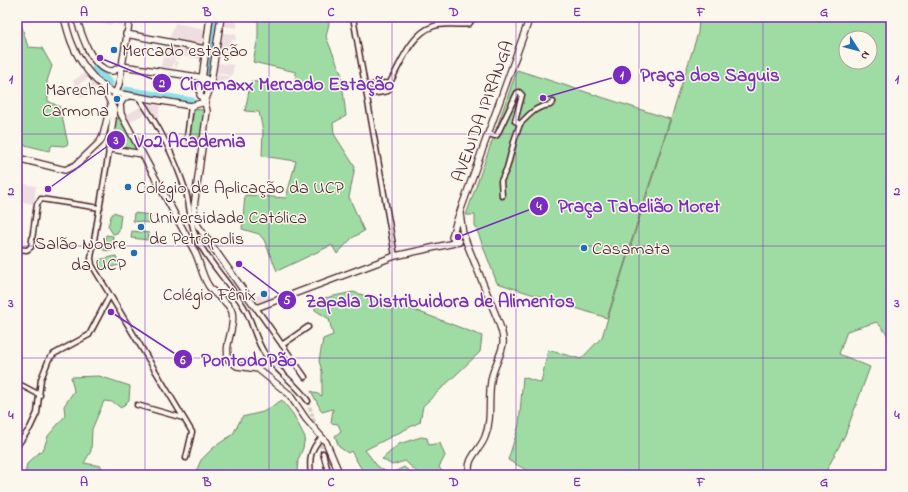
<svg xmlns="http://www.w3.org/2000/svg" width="908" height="492" viewBox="0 0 908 492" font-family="'Indie Flower',sans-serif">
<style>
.built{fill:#eedee1}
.green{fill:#9fdca3;stroke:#747e67;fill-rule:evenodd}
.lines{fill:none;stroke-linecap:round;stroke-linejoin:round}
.river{stroke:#8edfe8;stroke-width:7}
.street-tunnel{stroke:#d8ccc5;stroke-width:4;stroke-dasharray:4 2;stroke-linecap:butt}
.street-casing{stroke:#4a1f2b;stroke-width:7}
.secondary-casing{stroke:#4a1f2b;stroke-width:8}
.street{stroke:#fbf7ec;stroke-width:4}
.secondary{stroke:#fbf7ec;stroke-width:5.5}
.grid{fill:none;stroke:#7b2cbf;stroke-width:1;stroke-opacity:0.55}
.poi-dot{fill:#1f6fb2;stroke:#fbf7ec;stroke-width:1.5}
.labels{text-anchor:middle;stroke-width:3;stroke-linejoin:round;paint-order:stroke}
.poi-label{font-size:18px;fill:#4a1f2b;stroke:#fbf7ec;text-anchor:start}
.street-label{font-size:18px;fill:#4a1f2b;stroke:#fbf7ec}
.leader{fill:none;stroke:#7b2cbf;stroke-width:1.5}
.callout-dot{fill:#7b2cbf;stroke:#fbf7ec;stroke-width:1.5}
.mark-label{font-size:12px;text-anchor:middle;font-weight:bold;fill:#fff}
.callout-label{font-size:19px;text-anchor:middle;font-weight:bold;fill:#7b2cbf;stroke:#fbf7ec;stroke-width:3;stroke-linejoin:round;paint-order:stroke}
.neatline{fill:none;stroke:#7b2cbf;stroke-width:1.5}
.grid-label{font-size:13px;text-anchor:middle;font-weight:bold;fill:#7b2cbf}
</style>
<rect width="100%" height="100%" fill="#fbf7ec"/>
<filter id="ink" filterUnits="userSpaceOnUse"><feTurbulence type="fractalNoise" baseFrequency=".025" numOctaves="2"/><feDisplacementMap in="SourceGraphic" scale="8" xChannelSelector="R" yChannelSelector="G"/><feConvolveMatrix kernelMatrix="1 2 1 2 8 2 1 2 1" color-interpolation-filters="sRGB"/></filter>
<g filter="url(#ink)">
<path class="built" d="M89,17h37l-2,7 -5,1 -6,-3v3l-23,-3z
M228,17h7l-1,5h3v6l-13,-2 1,-5h3z
M175,23l29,6 -3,18 -32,-7z
M222,33l14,1v6h-5l-1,17 -11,-1z
M165,46l15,3 -1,10 -16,-3 3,-5 -2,-1z
M183,49l19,2 -1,8 -21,-3z
M163,57l7,1v2l1,-2h3l1,3 3,1 -1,5h-2v-4l-1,-1 -2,6 -11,-1z
M218,63l16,2 -2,11 -16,-4z
M87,71l3,6 -14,9 -3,-5z
M216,75l14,1 -1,5 -5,-1 -1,6 -8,-1z
M94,80l4,6 -16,12 -4,-6z
M146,103l14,3 -2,13h-3z
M142,106l4,7 -16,9 -4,-7z
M17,183l19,3 -2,18 -17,-3z
M267,289l4,9 -15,5 -4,-4z"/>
<path class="green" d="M17,17h2l9,30 14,1 10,18 -5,15 1,20 12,6 8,37 -4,2 -12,-1 -3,6 -32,-8z
M258,17h69l2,6 -3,14 15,36 5,43 -13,7 1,11 21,33 -6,30 15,34 -12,7 -15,16 -5,-9 -55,26 -13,-31 -5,-6 -17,-5 3,-34 41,3 10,-37 -34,-5 1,-25 -4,-19 -14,-1 6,-30 43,8 2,-17 -43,-10 5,-24z
M699,17h192v322l-14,-17 -30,9 -8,23 31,13 -25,68 -21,40h-292v-2l-24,-13 11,-35 4,-48 18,6 7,-33 33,9 21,-22 96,-304zM846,38h24v24h-24z
M517,70l153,49 -63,199 -110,-35 -22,-58v-10h-9z
M194,109l8,1 3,2 -3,24 -4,3 -7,-1 -3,-3 4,-25z
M116,118l6,1 18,33 -28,-4z
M114,212l7,3 -2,15 -2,3 -4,1 -5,-8 3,-10z
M134,213l17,2 -1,8 -17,-2z
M132,231l17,2 -1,7 -17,-2z
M106,235l7,1 -2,15 -8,-1z
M116,256l3,9 -19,5 -2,-10z
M353,292l64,19 65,25 -2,16 -57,54 -3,16 -55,28 13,17 12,7 14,-7 6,5 -3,3h-42l-14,-24 -3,2 -9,-6 -4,-11 6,-5 -3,-7 -7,-1 2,-14 -11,3 -11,-21 11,5v-25l-3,-10 4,-22 10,-4 -4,-16 -14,-9v-10z
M99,376l31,10 -1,14 -8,8 -8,-6 -9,-1 -12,28 -1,22 -7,12 17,3 5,9h-81l2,-11 17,-16 4,-12 17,-20 -1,-10 10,-15 -3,-14z
M282,400l11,14 12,23 -2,11 -5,12 -1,15h-109l7,-1 6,-14 12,-12 20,-14 9,-17 21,-5z
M421,437l6,1 2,7 11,-2 5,13 -6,11 6,8h-25l-15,-14 -13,4 -10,-6 17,-15z"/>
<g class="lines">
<path class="river" d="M95,68l15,15
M207,74l8,-57
M126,90l66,11"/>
<path class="street-tunnel" d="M308,401l8,28
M319,438l4,15"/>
<g class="street-casing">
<path id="street" d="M353,17l42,239
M389,84c12,-20 21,-50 45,-58 11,-4 23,0 35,-2l5,-7
M366,86l19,-3 5,2 -2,6 -21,4
M139,98c21,29 36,60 47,94 4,15 4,31 10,45 12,26 34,46 48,70 9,15 11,33 21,47 12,18 31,29 43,47
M191,106l-4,32 3,3 14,2
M489,134l6,2 2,-1 20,-42 2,-1 3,3 -7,26 5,3c11,-11 15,-17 30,-19l3,-3
M109,151l-18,107 1,7 100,167 -6,26
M502,196l-1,-15 6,-13 8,-30 5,-14
M17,249l10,1 4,-3 6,-43 4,-5 59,9
M256,308l49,69
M282,345l26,-18
M17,383l23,12
M137,405l46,13
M17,446l13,-18 7,-15 4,-34 8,-20 5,-5 35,-19 20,-38
M323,453l6,22
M311,475c-2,-16 -1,-25 10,-37"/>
</g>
<g class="secondary-casing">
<path id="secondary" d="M64,17c2,8 4,16 7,24 7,19 25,45 44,52l76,13 14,-4 2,9 -13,96 1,12 3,7 58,82 139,-52 64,-14
M76,17c5,16 16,55 37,54l9,-5 83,12 6,5
M210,17l-10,78 5,7 5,-14 11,-71
M126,34l79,15
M103,86l11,24 -5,41
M129,96l-5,2 -4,6 1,10 74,138c6,12 7,27 16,37 6,8 18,13 21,23 4,16 -9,32 -3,48l8,6 21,3 31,25 17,25 20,23 14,33
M109,147l3,2 30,5
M17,158l48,12 11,-5 24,-23 3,-6 6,-25 10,-27 11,-67
M460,214l3,20 36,89c2,7 5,13 4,21 -2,11 -8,21 -11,32 -5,20 1,42 -7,61 -5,14 -20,21 -15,38
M459,242l-7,-5 4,-14 74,-206"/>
</g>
<use href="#street" class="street"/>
<use href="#secondary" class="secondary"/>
</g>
</g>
<path class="grid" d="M145,17v458M269,17v458M392,17v458M516,17v458M639,17v458M763,17v458M17,134h874M17,246h874M17,358h874"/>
<g class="poi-dot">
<circle cx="114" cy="50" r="4"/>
<circle cx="117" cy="99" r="4"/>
<circle cx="128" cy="187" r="4"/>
<circle cx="141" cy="227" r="4"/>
<circle cx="584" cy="248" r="4"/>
<circle cx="134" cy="253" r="4"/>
<circle cx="264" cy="294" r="4"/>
</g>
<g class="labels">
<g class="poi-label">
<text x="122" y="56">Mercado estação</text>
<text x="109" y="95" text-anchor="end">Marechal<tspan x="109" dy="21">Carmona</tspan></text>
<text x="136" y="193">Colégio de Aplicação da UCP</text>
<text x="149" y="223">Universidade Católica<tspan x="149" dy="21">de Petrópolis</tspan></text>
<text x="126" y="249" text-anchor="end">Salão Nobre<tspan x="126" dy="21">da UCP</tspan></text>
<text x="592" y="254">Casamata</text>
<text x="256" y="300" text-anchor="end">Colégio Fênix</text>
</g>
<g class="street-label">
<text transform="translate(482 111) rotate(-70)" y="6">AVENIDA IPIRANGA</text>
</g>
</g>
<path class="leader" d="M543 98L622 75M100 58L162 83M48 189L116 140M458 237L539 206M239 264L287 300M111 312L183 359"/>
<g class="callout-dot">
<circle cx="543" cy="98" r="4"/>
<circle cx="100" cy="58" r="4"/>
<circle cx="48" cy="189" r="4"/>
<circle cx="458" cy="237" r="4"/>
<circle cx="239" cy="264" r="4"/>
<circle cx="111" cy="312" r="4"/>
<circle cx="622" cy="75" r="10"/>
<circle cx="162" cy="83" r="10"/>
<circle cx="116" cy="140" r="10"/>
<circle cx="539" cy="206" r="10"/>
<circle cx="287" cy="300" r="10"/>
<circle cx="183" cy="359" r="10"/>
</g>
<g class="mark-label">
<text x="622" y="79">1</text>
<text x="162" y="87">2</text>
<text x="116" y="144">3</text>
<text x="539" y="210">4</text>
<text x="287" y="304">5</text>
<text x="183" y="364">6</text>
</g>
<g class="callout-label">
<text x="710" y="81">Praça dos Saguis</text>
<text x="287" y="90">Cinemaxx Mercado Estação</text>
<text x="190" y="147">Vo2 Academia</text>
<text x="639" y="212">Praça Tabelião Moret</text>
<text x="440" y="307">Zapala Distribuidora de Alimentos</text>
<text x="249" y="366">PontodoPão</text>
</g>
<rect width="908" height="492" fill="none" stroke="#fbf7ec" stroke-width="44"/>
<g transform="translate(858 50) rotate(126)"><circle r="19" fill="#fbf7ec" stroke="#b4a19f"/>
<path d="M0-3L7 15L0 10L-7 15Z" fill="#1f6fb2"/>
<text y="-6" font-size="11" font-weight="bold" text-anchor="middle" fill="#4a1f2b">N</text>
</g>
<rect x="22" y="22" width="864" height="448" class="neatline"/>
<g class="grid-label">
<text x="84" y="16">A</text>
<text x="207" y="16">B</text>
<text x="331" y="16">C</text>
<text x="454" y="16">D</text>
<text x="577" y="16">E</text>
<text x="701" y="16">F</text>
<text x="824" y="16">G</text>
<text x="11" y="83">1</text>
<text x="897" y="83">1</text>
<text x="11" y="195">2</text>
<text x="897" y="195">2</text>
<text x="11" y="307">3</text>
<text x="897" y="307">3</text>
<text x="11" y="419">4</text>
<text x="897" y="419">4</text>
<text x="84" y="486">A</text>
<text x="207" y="486">B</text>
<text x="331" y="486">C</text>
<text x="454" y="486">D</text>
<text x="577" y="486">E</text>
<text x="701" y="486">F</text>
<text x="824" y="486">G</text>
</g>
</svg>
